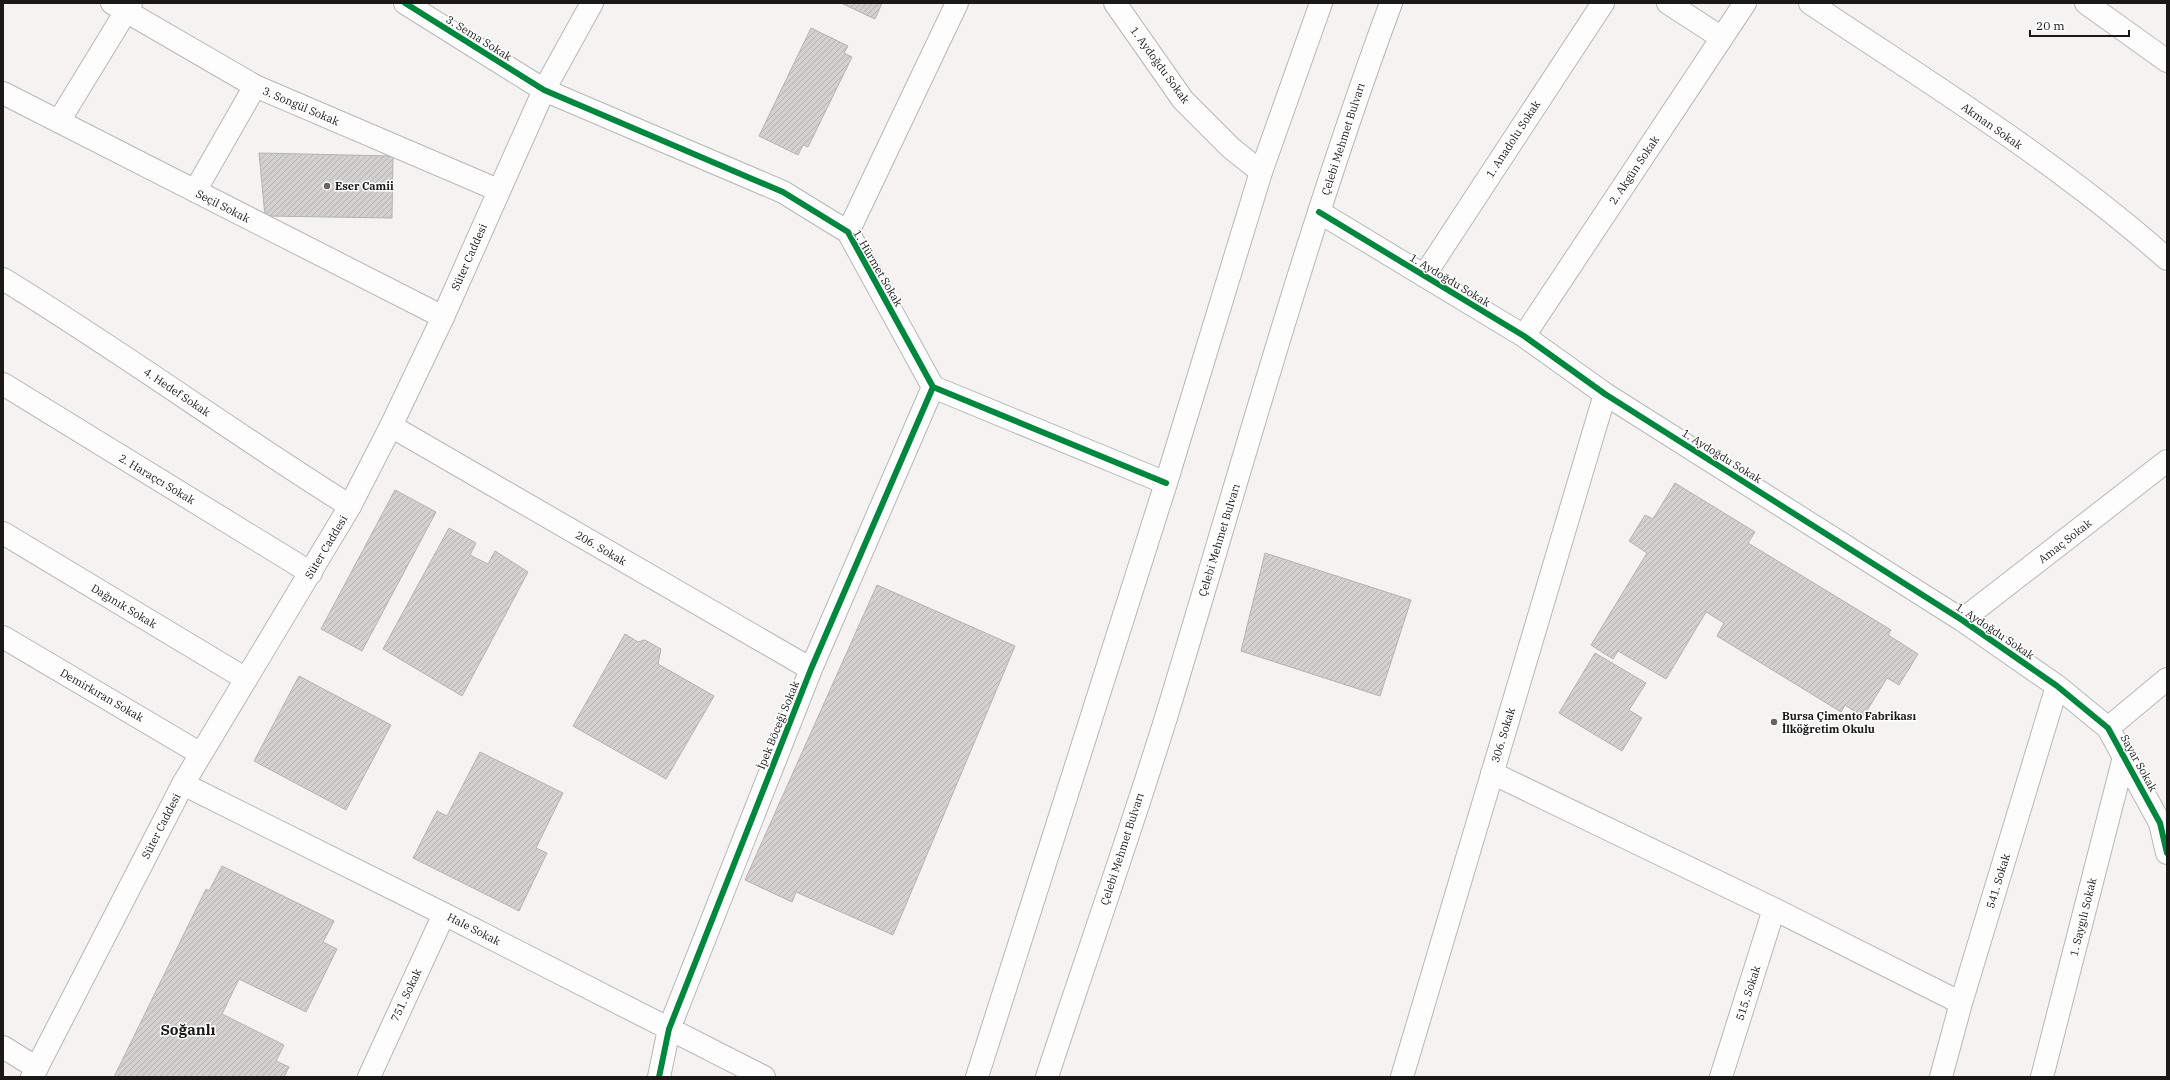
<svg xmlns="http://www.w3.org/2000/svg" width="2170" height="1080" viewBox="0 0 2170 1080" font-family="'IBM Plex Serif',serif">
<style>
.building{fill:url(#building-hatch);stroke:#b3b3b2}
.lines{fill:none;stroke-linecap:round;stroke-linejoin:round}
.minor-casing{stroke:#b8b7b6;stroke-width:24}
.secondary-casing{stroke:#b8b7b6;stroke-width:24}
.minor{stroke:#fdfdfd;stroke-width:22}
.secondary{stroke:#fdfdfd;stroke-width:22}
.cycleway-casing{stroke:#fff;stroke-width:8}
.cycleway{stroke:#00873e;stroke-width:6}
.poi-dot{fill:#666564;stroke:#fff;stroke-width:1.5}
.labels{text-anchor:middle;stroke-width:3;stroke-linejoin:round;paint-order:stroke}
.street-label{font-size:11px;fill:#1a1918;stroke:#fff}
.poi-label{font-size:11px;font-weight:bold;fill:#1a1918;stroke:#fff;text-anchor:start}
.district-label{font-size:15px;font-weight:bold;fill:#1a1918;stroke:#fff}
</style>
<defs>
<pattern id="building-hatch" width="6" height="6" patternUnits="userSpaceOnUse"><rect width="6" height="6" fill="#d2d1d0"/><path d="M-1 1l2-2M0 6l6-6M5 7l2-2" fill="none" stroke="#b4b3b2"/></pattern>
</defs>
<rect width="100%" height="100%" fill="#f4f3f2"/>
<path class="building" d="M841,3h41l-7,16z
M811,28l37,18 -4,7 8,4 -44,90 -5,-2 -5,10 -39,-19z
M259,153l134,3 -1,62 -127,-2z
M1675,483l80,49 -7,11 143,87 -3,5 30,19 -19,31 -12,-7 -24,39 -18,-12 -4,7 -124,-76 7,-13 -18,-11 -40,67 -48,-28 -5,8 -22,-14 56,-92 -18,-12 16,-26 8,4z
M395,490l41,22 -74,139 -41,-22z
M449,528l27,15 -6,12 18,9 7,-13 33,21 -66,124 -79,-47z
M1265,553l146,47 -31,96 -139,-45z
M877,585l138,61 -122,289 -97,-43 -4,10 -47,-22z
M625,634l13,8 7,-2 16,9 -3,15 56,32 -48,83 -93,-53z
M1595,653l51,30 -17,27 13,8 -20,33 -63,-38z
M299,676l92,49 -45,85 -92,-49z
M480,752l83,41 -27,55 11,5 -28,58 -106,-53 24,-47 10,5z
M222,866l112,55 -11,21 14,7 -31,63 -67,-33 -17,35 62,31 -8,16 13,6 -5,10h-170l92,-188 3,2z"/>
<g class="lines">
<g class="minor-casing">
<path id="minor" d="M112,3l143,83 243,104
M405,3l139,87 239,102 65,40 85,155 233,96
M1115,3l68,97 48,48 30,24
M1668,3l54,35
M1810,3c121,81 248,159 357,256
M2086,3l81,58
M3,93l440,224
M59,121l72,-118
M195,191l60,-105
M1319,212l205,124 81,58 357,226 95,66 51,42 52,95 7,30
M848,232l109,-229
M1424,276l179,-273
M3,279c118,72 230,154 347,227
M1524,336l221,-333
M3,384l308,189
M391,426l420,243
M3,533l243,146
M1962,620l205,-159
M3,637l198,117
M2108,728l59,-49
M1492,773l282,136 187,94
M183,784l261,130 320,163
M3,1047l34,21
M369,1077l75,-163
M659,1077l10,-48 142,-360 122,-282
M1402,1077l203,-683
M1721,1077l53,-168
M1941,1077l20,-74 96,-317
M2042,1077l82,-320"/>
</g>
<g class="secondary-casing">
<path id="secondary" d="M32,1077l151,-293 167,-278 41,-80 52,-109 101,-227 48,-87
M977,1077l189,-594 95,-311 60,-169
M1047,1077c40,-122 83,-243 121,-366 72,-237 137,-476 223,-708"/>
</g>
<use href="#minor" class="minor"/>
<use href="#secondary" class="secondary"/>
<g class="cycleway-casing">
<path id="cycleway" d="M405,3l139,87 239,102 65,40 85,155 233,96
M1319,212l205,124 81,58 357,226 95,66 51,42 52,95 7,30
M659,1077l10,-48 142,-360 122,-282"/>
</g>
<use href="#cycleway" class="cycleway"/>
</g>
<g class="poi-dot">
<circle cx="327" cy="186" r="4"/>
<circle cx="1774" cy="722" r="4"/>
</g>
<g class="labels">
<g class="street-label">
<text transform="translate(479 38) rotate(32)" y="4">3. Sema Sokak</text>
<text transform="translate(1160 65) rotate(54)" y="4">1. Aydoğdu Sokak</text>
<text transform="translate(301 106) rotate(23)" y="4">3. Songül Sokak</text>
<text transform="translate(1992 126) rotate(35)" y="4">Akman Sokak</text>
<text transform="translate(1343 139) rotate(-72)" y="4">Çelebi Mehmet Bulvarı</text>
<text transform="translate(1513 139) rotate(-57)" y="4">1. Anadolu Sokak</text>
<text transform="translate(1634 170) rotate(-56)" y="4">2. Akgün Sokak</text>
<text transform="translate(223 206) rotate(27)" y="4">Seçil Sokak</text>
<text transform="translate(469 257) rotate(-66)" y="4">Süter Caddesi</text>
<text transform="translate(878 268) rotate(60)" y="4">1. Hürmet Sokak</text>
<text transform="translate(1450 280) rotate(31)" y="4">1. Aydoğdu Sokak</text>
<text transform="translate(177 392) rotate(34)" y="4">4. Hedef Sokak</text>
<text transform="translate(1722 456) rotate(32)" y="4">1. Aydoğdu Sokak</text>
<text transform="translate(157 479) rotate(31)" y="4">2. Haraçcı Sokak</text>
<text transform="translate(1219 540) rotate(-73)" y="4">Çelebi Mehmet Bulvarı</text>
<text transform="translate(2065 541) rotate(-38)" y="4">Amaç Sokak</text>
<text transform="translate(326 547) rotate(-59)" y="4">Süter Caddesi</text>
<text transform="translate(601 548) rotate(30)" y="4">206. Sokak</text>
<text transform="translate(124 606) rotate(31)" y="4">Dağınık Sokak</text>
<text transform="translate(1995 631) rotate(34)" y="4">1. Aydoğdu Sokak</text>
<text transform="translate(102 695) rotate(30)" y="4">Demirkıran Sokak</text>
<text transform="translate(778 725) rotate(-68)" y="4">İpek Böceği Sokak</text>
<text transform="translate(1503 735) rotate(-73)" y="4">306. Sokak</text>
<text transform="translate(2139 763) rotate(61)" y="4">Sayar Sokak</text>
<text transform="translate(161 826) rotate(-63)" y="4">Süter Caddesi</text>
<text transform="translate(1122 849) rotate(-72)" y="4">Çelebi Mehmet Bulvarı</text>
<text transform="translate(1998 881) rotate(-73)" y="4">541. Sokak</text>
<text transform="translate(2083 917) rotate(-76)" y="4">1. Saygılı Sokak</text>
<text transform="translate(474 929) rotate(27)" y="4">Hale Sokak</text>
<text transform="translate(1748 993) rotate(-72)" y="4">515. Sokak</text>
<text transform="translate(406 995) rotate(-65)" y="4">751. Sokak</text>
</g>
<g class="poi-label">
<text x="335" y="190">Eser Camii</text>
<text x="1782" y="720">Bursa Çimento Fabrikası<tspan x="1782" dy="13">İlköğretim Okulu</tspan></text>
</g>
<g class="district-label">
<text x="188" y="1035">Soğanlı</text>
</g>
</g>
<rect width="2170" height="1080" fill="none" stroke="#1a1918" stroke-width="8"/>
<path d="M2030 30v6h99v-6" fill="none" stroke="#1a1918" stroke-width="2"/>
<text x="2036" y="30" font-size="12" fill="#1a1918" stroke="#ffffff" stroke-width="3" paint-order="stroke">20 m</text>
</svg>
